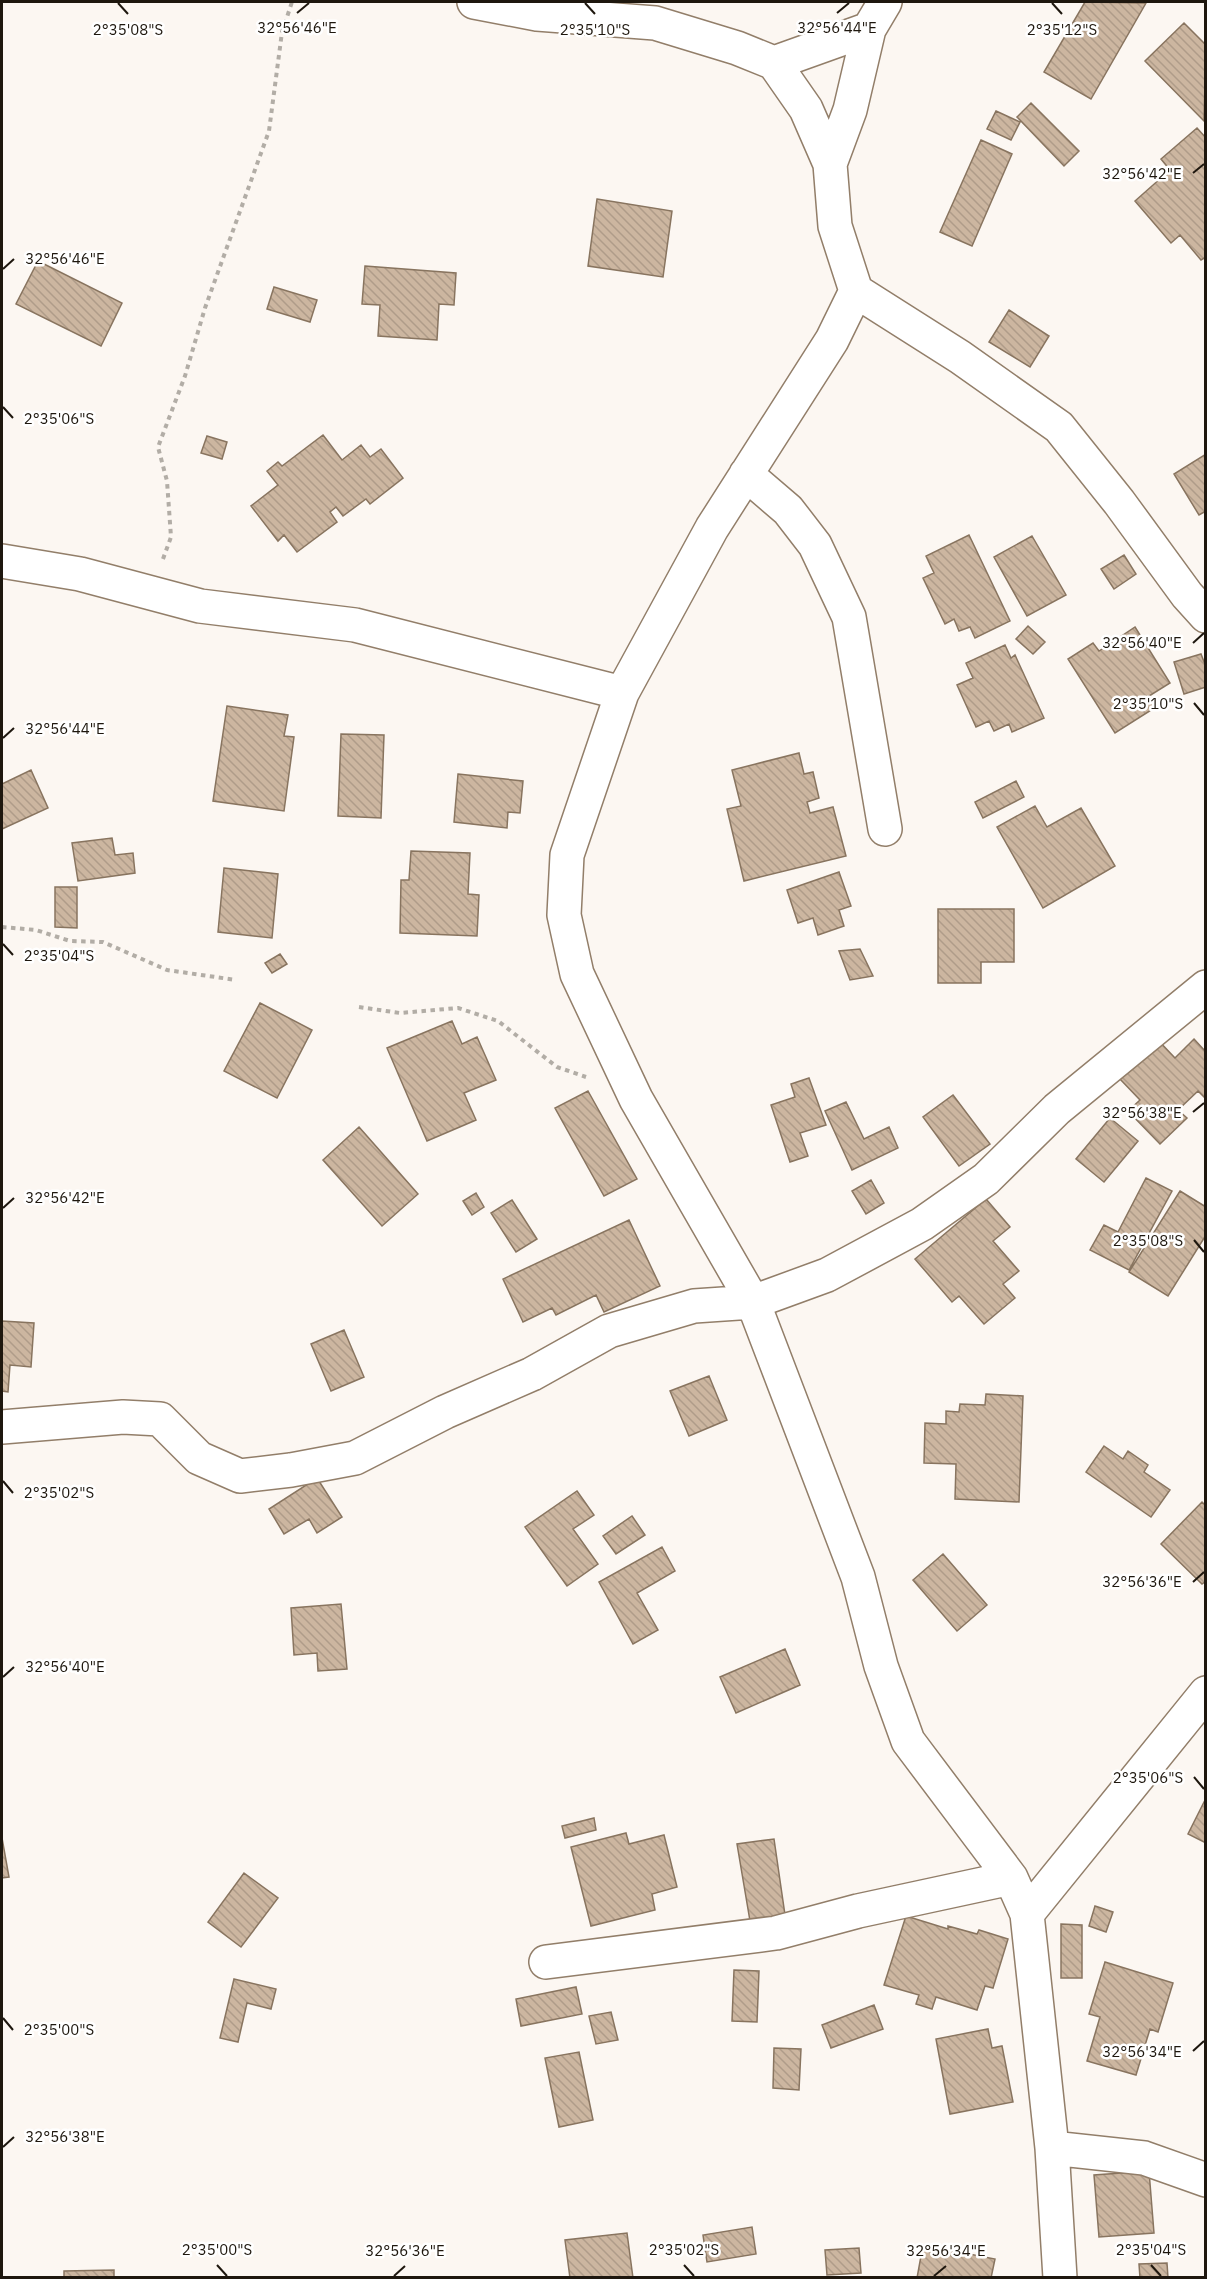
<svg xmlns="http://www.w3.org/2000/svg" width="1207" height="2279" viewBox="0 0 1207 2279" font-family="'IBM Plex Sans',sans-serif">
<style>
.building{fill:url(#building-back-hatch);stroke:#88745f;stroke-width:1.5}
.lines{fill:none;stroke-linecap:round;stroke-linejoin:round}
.street-casing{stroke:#927e69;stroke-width:36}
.path{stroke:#b2ada6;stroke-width:4;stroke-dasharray:4.5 4.5;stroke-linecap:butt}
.street{stroke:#fff;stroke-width:33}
.ticks{fill:none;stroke:#1e170e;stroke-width:2}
.ticks-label{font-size:15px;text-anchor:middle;fill:#1e170e;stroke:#fff;stroke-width:5;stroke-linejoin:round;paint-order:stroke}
</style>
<defs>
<pattern id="building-back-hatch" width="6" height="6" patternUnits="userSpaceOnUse" patternTransform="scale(1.5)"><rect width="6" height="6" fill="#ccb6a0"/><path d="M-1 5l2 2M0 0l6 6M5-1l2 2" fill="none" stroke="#af9c89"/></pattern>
</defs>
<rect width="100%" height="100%" fill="#fcf7f2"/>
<path class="building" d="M1085,2l61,1 -55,96 -47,-27z
M1184,23l22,22 -2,76 -59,-60z
M1031,103l48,48 -15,15 -47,-49z
M996,111l24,11 -9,18 -24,-11z
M1197,128l9,10v119l-5,3 -21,-25 -9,8 -36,-42 35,-31 -9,-11z
M981,140l31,14 -40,92 -32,-14z
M597,199l75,12 -9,66 -75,-11z
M38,261l84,42 -21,43 -85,-42z
M365,266l91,7 -2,32 -15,-1 -2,36 -59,-4 2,-31 -18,-1z
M274,287l43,13 -7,22 -43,-13z
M1009,310l40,26 -19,31 -41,-25z
M323,435l19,25 19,-15 9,12 11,-8 22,29 -33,26 -4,-5 -23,17 -7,-9 -6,5 7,10 -40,30 -13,-17 -6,6 -27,-35 27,-21 -11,-14 11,-9 4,4z
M207,436l20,6 -5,17 -21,-6z
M1206,454v57l-7,4 -25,-41z
M969,535l41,86 -35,17 -5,-11 -11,4 -5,-12 -9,5 -22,-46 11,-5 -8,-17z
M1032,536l34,59 -39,21 -33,-59z
M1124,555l12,19 -22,15 -13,-20z
M1028,626l17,16 -12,12 -17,-15z
M1135,627l35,56 -21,13 7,11 -41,26 -47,-74 25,-16 6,8z
M1005,645l6,13 4,-3 29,63 -32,14 -3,-8 -15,7 -5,-10 -13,6 -19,-42 16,-7 -7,-15z
M1201,654l5,13v20l-22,7 -10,-32z
M227,706l61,9 -4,21 10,1 -10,74 -71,-10z
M341,734l43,1 -3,83 -43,-2z
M799,753l5,21 9,-2 6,26 -12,4 3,11 23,-6 13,49 -102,25 -17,-72 14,-3 -9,-36z
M31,770l17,38 -46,21v-45z
M458,774l65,7 -3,32 -12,-1 -1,16 -53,-6z
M1016,781l8,16 -41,21 -8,-16z
M1035,806l12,21 34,-19 34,58 -72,42 -46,-81z
M112,838l3,17 18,-2 2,20 -57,8 -6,-38z
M411,851l59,2 -2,41 11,1 -2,41 -77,-3 1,-53h8z
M224,868l54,6 -6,64 -54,-6z
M839,872l12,34 -12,4 5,16 -26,9 -5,-17 -15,5 -11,-33z
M55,887h22v41l-22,-1z
M938,909h76v53h-33v21h-43z
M860,949l13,27 -23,4 -11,-29z
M280,954l7,10 -15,9 -7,-10z
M260,1003l52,27 -35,68 -53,-27z
M452,1021l10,23 15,-7 19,43 -32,13 12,27 -49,21 -40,-93z
M1194,1039l12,13v47l-8,-8 -20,19 9,8 -27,26 -32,-33 12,-11 -21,-22 39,-38 17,18z
M809,1078l17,47 -26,8 8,23 -18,6 -19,-57 24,-8 -4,-13z
M588,1091l49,88 -33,17 -49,-88z
M953,1095l37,49 -31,22 -36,-49z
M846,1102l18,37 25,-12 9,21 -46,22 -27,-59z
M1110,1118l28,23 -34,41 -28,-23z
M359,1127l59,67 -36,32 -59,-66z
M1146,1178l26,13 -43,79 -39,-20 14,-25 14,7z
M871,1180l13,23 -18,11 -14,-23z
M1180,1191l26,16v28l-38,61 -39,-24z
M476,1193l8,14 -12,8 -9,-14z
M986,1199l24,28 -17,14 26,30 -16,13 12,14 -31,26 -25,-28 -7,6 -37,-43z
M512,1200l25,39 -21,13 -25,-39z
M629,1220l31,66 -56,26 -8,-17 -40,20 -4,-7 -29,14 -20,-43z
M2,1321l32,2 -3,44 -21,-2 -2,27 -6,-1z
M344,1330l20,47 -33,14 -20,-47z
M709,1376l18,44 -38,16 -19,-45z
M986,1394l37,2 -4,106 -64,-3 1,-35 -32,-1 1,-40 21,1v-13l13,1 1,-8 25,1z
M1104,1446l19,13 5,-8 20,14 -4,7 26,18 -19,27 -65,-45z
M317,1478l25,39 -25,16 -8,-14 -25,15 -15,-25z
M577,1491l17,24 -21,14 25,35 -31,22 -42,-59z
M1202,1502l4,4v75l-4,3 -41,-40z
M632,1516l13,19 -29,19 -13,-18z
M662,1547l13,24 -38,22 21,37 -25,14 -34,-62z
M943,1554l44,51 -30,26 -44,-51z
M341,1604l6,65 -29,2 -1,-18 -23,2 -3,-47z
M785,1649l15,36 -64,28 -16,-36z
M1206,1798v45l-18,-9z
M594,1818l2,12 -31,8 -3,-12z
M626,1833l3,11 35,-9 13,52 -25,7 3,16 -64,16 -20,-79z
M2,1838l7,39 -7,1z
M774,1839l11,76 -35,6 -13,-77z
M244,1873l34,25 -37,49 -33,-25z
M1095,1906l18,6 -7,20 -17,-6z
M906,1916l42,13v-3l29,8 2,-4 29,9 -15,49 -8,-2 -8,24 -41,-13 -4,12 -16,-5 3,-9 -35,-10z
M1061,1924l21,1v53h-21z
M1105,1962l68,21 -15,49 -8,-3 -14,46 -49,-14 13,-44 -11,-3z
M734,1970l25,1 -2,51 -25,-1z
M234,1979l42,10 -5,20 -24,-6 -9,39 -18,-4z
M576,1987l6,27 -61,12 -5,-27z
M874,2005l9,24 -52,19 -9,-23z
M611,2012l7,28 -22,4 -7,-28z
M988,2029l4,19 10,-2 11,56 -63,12 -14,-75z
M774,2048l27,1 -2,41 -26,-2z
M579,2052l14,68 -34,7 -14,-69z
M1149,2171l5,62 -55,4 -5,-62z
M752,2227l4,27 -49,8 -4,-27z
M627,2233l6,45h-63l-5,-38z
M923,2245l72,14 -4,19h-74z
M859,2248l2,25 -34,2 -2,-25z
M1167,2263l1,15h-28l-1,-14z
M114,2270v8h-50v-7z"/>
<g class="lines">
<g class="street-casing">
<path id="street" d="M474,2l63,12 118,9 82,25 37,15 32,46 24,55 5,62 21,65 104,66 99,70 60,75 68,93 19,21
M774,63l95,-34
M830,164l20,-54 19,-81 16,-27
M856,291l-24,49 -120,188 -90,165 -55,162 -3,60 13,59 59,125 117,203 105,275 23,89 27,75 103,137 16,36 25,234 8,130
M746,474l42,36 27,35 34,72 36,212
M2,561l78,13 120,32 155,19 267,68
M2,1427l121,-10 37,2 39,39 41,18 51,-6 64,-12 90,-46 87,-38 77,-43 85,-25 59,-4 74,-27 95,-51 64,-45 71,-70 149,-122
M1027,1914l179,-221
M546,1962l230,-29 82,-22 153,-33
M1052,2148l92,10 62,22"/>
</g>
<path class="path" d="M163,559l8,-22 -4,-56 -9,-34 27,-71 20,-68 64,-177 13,-99 10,-30
M2,927l34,3 34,11 33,1 64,28 69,10
M359,1007l41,6 58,-5 40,13 59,46 29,10"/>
<use href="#street" class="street"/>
</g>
<path class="ticks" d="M118,3l10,11M585,3l10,11M1052,3l10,11M297,13l12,-10M837,13l12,-10M1193,173l11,-9M3,269l11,-10M3,407l10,11M1193,643l11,-10M1194,703l10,12M3,738l11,-10M3,944l10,11M1193,1112l11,-9M3,1208l11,-10M1194,1240l10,12M3,1481l10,12M1193,1582l11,-10M3,1677l11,-10M1194,1777l10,12M3,2018l10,12M1193,2051l11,-10M3,2147l11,-10M217,2265l10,11M684,2265l10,11M1151,2265l10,11M394,2276l11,-10M934,2276l12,-10"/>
<g class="ticks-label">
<text x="297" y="33">32°56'46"E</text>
<text x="837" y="33">32°56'44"E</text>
<text x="128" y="35">2°35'08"S</text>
<text x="595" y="35">2°35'10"S</text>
<text x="1062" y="35">2°35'12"S</text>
<text x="1142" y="179">32°56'42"E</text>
<text x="65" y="264">32°56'46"E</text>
<text x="59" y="424">2°35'06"S</text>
<text x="1142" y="648">32°56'40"E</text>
<text x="1148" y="709">2°35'10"S</text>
<text x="65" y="734">32°56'44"E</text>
<text x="59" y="961">2°35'04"S</text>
<text x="1142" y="1118">32°56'38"E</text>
<text x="65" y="1203">32°56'42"E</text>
<text x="1148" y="1246">2°35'08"S</text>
<text x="59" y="1498">2°35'02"S</text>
<text x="1142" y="1587">32°56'36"E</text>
<text x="65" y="1672">32°56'40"E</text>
<text x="1148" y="1783">2°35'06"S</text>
<text x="59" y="2035">2°35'00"S</text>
<text x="1142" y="2057">32°56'34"E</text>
<text x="65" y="2142">32°56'38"E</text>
<text x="217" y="2255">2°35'00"S</text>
<text x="684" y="2255">2°35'02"S</text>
<text x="1151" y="2255">2°35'04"S</text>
<text x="405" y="2256">32°56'36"E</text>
<text x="946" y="2256">32°56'34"E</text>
</g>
<rect width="1207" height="2279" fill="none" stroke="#1e170e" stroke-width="6"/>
</svg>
